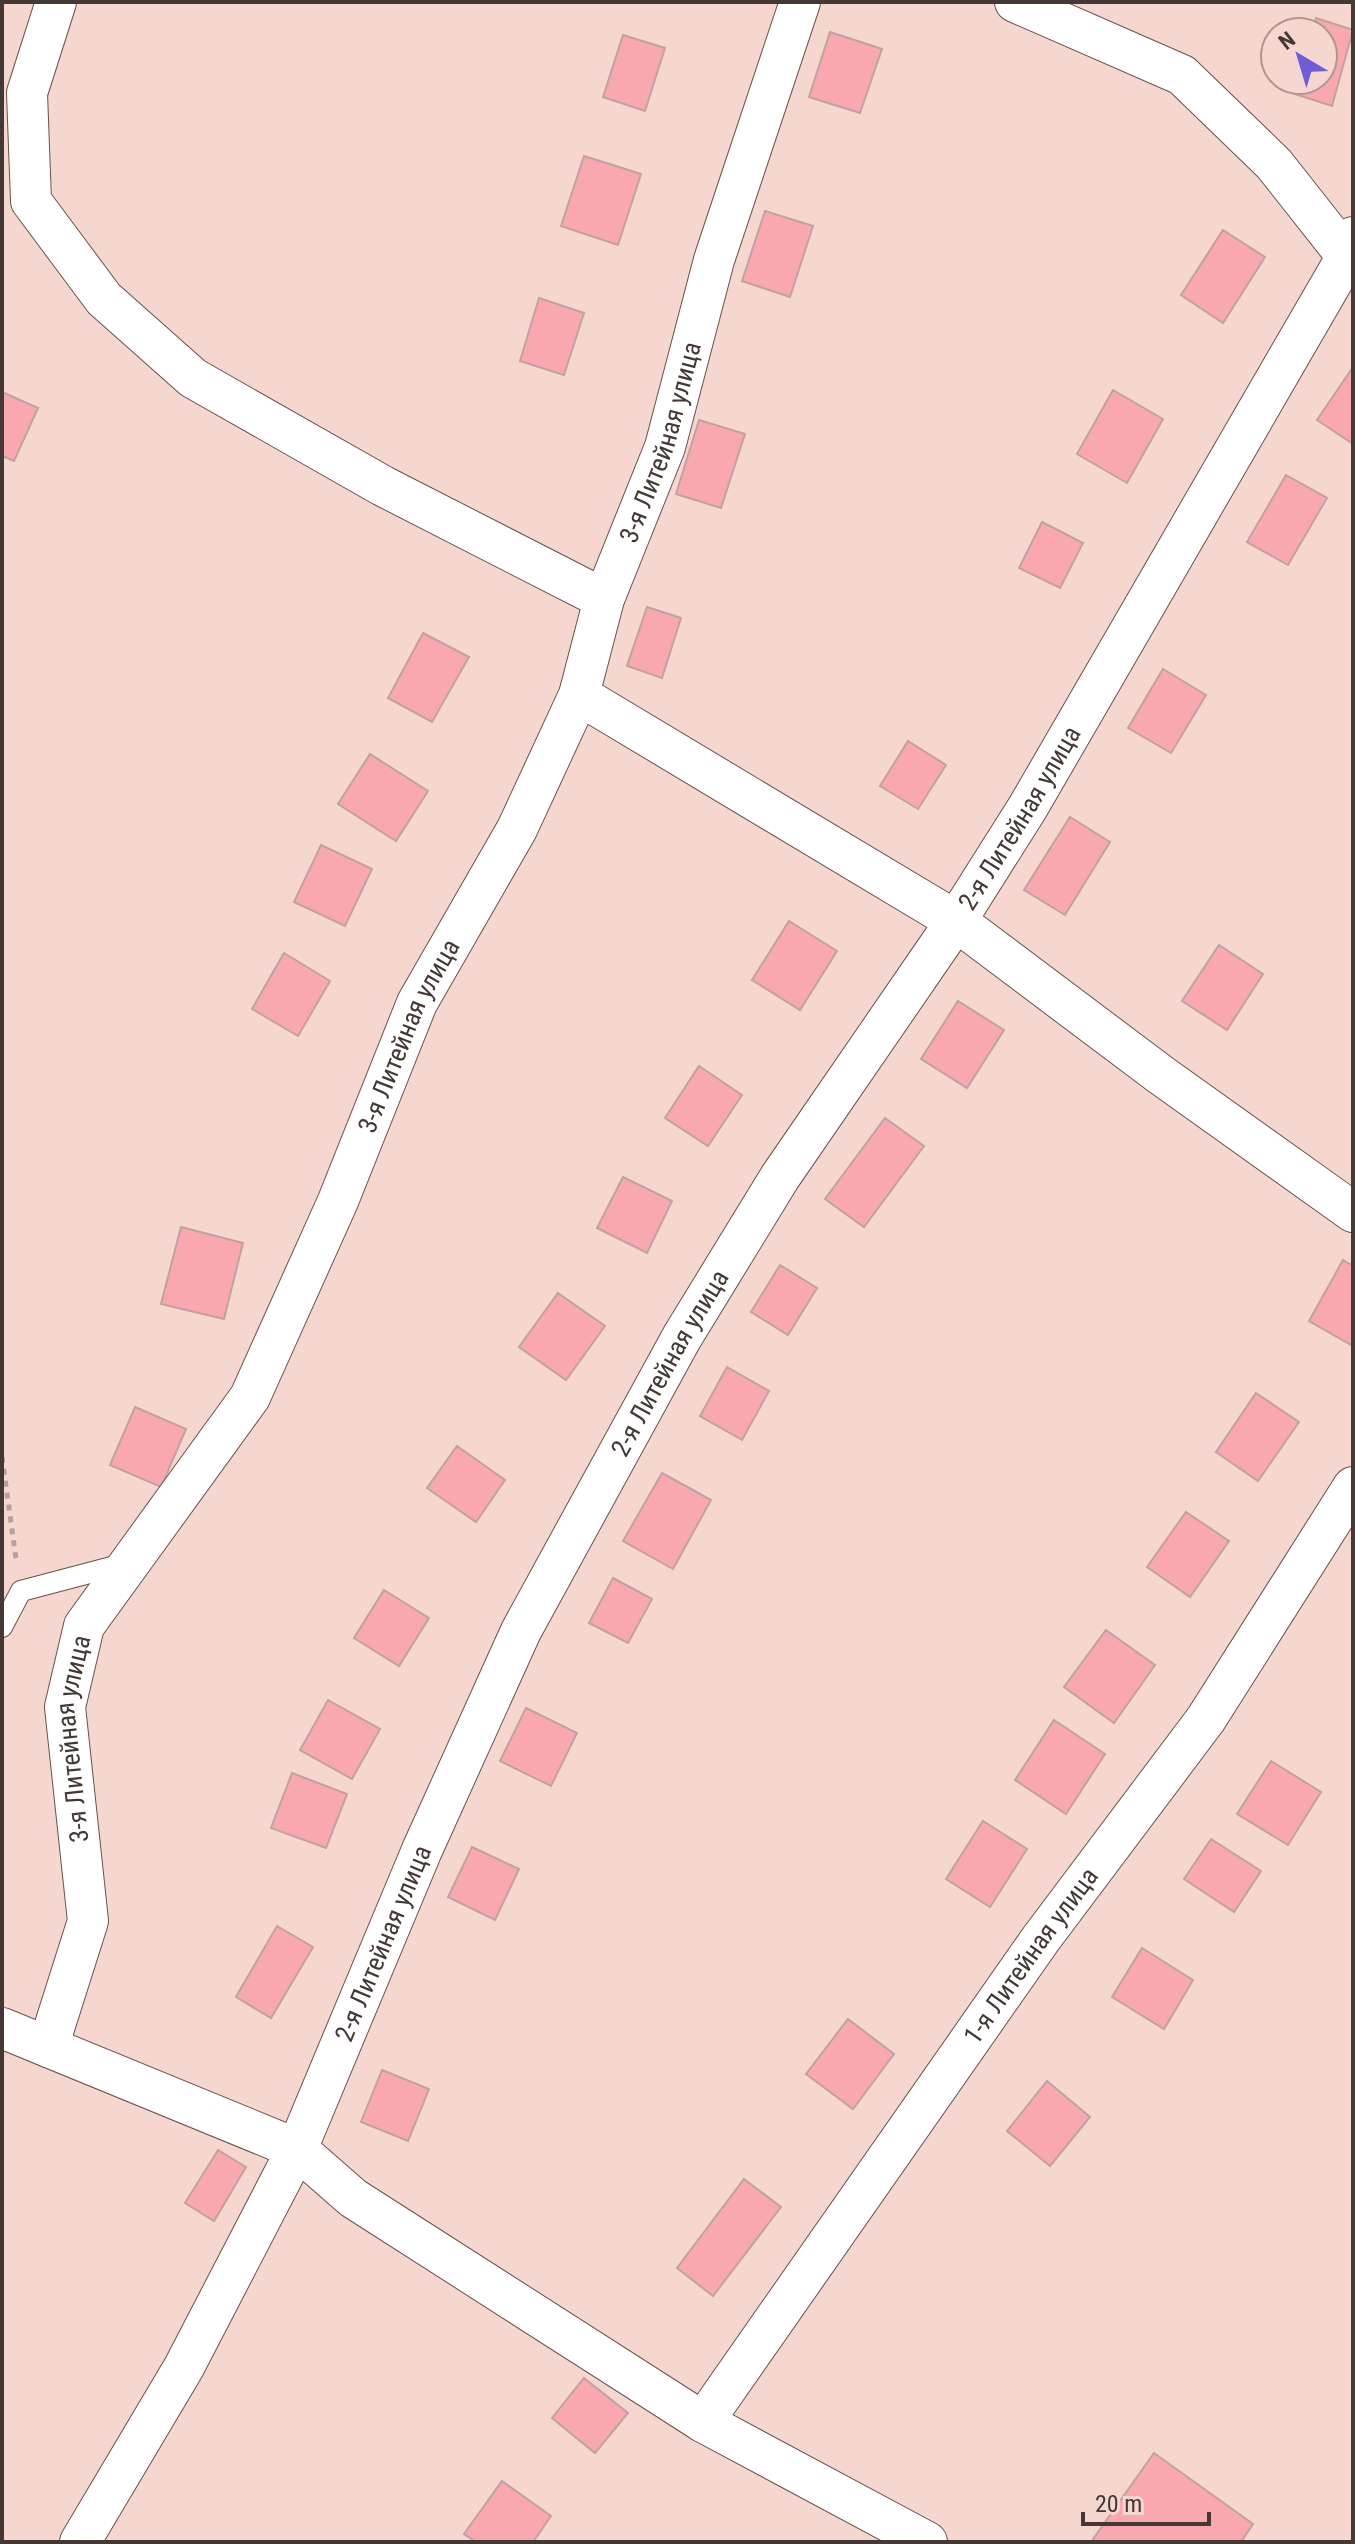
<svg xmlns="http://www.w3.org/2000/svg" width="1355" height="2544" viewBox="0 0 1355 2544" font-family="'Roboto Condensed',sans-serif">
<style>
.building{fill:#f9a8b0;stroke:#c0a1a4;stroke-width:2}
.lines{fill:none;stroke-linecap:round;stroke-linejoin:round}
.service-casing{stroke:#6a514a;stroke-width:22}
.minor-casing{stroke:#6a514a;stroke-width:42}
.path{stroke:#b9a19b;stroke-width:5;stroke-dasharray:6 6;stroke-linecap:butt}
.service{stroke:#fff;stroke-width:20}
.minor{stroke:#fff;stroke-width:40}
.labels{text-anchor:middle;stroke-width:8;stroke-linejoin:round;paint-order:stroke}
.street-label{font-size:26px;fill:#443835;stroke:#f5d7cf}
</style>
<rect width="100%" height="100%" fill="#f5d7cf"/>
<path class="building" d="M1316,18l37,12 -21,76 -40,-13 4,-13h27v-48h-11z
M830,32l52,17 -22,64 -51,-16z
M623,35l42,13 -20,63 -42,-14z
M584,156l57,18 -23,71 -57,-19z
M765,211l48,15 -23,71 -48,-16z
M1223,230l42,27 -42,66 -42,-28z
M539,298l45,15 -20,62 -44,-14z
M1353,367v77l-36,-24z
M1113,390l50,29 -36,64 -50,-29z
M2,392l36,16 -24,53 -12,-5z
M699,420l46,14 -24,74 -45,-14z
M1286,475l41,23 -39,67 -41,-23z
M1042,522l41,21 -23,45 -41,-20z
M647,607l34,11 -19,60 -35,-12z
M423,633l46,24 -37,65 -44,-24z
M1163,669l43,26 -35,58 -43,-25z
M908,741l38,24 -28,44 -38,-23z
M370,754l58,37 -32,50 -58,-37z
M1070,817l40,25 -45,73 -41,-25z
M321,845l51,24 -27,57 -51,-24z
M789,921l48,30 -37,59 -48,-30z
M1219,945l44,29 -36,56 -45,-29z
M284,953l46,28 -32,55 -46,-27z
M958,1001l46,29 -37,58 -46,-29z
M699,1066l43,29 -34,51 -43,-28z
M885,1118l39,28 -60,81 -39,-28z
M623,1177l49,24 -25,52 -50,-25z
M181,1227l62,16 -19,76 -63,-15z
M1343,1260l10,6v80l-44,-25z
M780,1265l37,23 -29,47 -37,-23z
M558,1293l47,33 -39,54 -47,-33z
M727,1367l42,24 -27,49 -42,-24z
M1256,1393l43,29 -41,59 -42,-29z
M135,1407l51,22 -25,58 -51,-22z
M457,1446l48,34 -29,42 -49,-34z
M662,1473l49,27 -38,69 -50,-28z
M1186,1512l43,29 -39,56 -43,-30z
M613,1578l39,21 -24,44 -39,-20z
M384,1590l45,28 -30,48 -45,-28z
M1106,1630l49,35 -41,58 -50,-36z
M328,1700l52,29 -28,50 -52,-29z
M526,1708l51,25 -26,53 -51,-25z
M1054,1720l51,34 -39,60 -51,-34z
M1271,1761l50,31 -33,53 -51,-31z
M292,1773l55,21 -21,54 -55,-20z
M983,1821l44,28 -37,58 -44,-28z
M1211,1839l50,32 -27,41 -50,-33z
M472,1847l47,22 -24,51 -47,-23z
M277,1926l36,21 -42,71 -35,-21z
M1142,1948l51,32 -29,49 -52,-32z
M848,2019l46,35 -41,55 -47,-35z
M382,2070l47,19 -21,52 -47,-19z
M1047,2081l43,36 -40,49 -43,-35z
M218,2150l28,17 -32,54 -29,-18z
M744,2179l37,28 -68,89 -36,-28z
M584,2378l44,35 -33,40 -43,-35z
M1154,2453l99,71 -12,18h-150z
M502,2481l49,35 -18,26h-57l-12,-8z"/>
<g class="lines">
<g class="service-casing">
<path id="service" d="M2,1627l19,-36 106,-28"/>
</g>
<g class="minor-casing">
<g id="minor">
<path d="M56,2l-29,91 4,108 73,98 89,79 190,108 221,113"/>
<path d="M1015,2l167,73 92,89 79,100"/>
<path d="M579,695l377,226 205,154 192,137"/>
<path d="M2,2028l295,121 56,49 350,224 224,120"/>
<path id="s1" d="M48,2047l40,-126 -23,-214 19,-81 166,-229 88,-196 79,-198 100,-174 62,-134 25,-96 61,-152 49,-187 86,-258"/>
<path id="s2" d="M703,2422l337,-482 166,-221 147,-232"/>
<path id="s3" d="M80,2542l104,-175 113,-218 125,-299 99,-219 161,-294 98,-160 176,-256 72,-114 318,-549 7,-21"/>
</g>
</g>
<path class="path" d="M2,1457l14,102"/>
<use href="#service" class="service"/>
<use href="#minor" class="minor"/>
</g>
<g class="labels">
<g class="street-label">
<text dy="9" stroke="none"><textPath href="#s1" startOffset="1756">3-я Литейная улица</textPath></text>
<text dy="9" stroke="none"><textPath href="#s3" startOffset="1968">2-я Литейная улица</textPath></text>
<text dy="9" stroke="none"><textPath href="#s1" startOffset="1108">3-я Литейная улица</textPath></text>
<text dy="9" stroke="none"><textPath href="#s3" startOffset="1320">2-я Литейная улица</textPath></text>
<text dy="9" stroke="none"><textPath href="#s1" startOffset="316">3-я Литейная улица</textPath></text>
<text dy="9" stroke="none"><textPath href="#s3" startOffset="672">2-я Литейная улица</textPath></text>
<text dy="9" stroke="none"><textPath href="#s2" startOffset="570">1-я Литейная улица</textPath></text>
</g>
</g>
<rect width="1355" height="2544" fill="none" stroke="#443835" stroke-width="8"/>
<g transform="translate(1299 56) rotate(322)"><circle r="38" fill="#f5d7cf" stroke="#ae9791" stroke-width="2"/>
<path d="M0-6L14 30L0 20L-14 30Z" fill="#6f5dd7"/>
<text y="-12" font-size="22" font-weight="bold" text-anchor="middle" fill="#443835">N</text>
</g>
<path d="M1083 2512v12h126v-12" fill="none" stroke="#443835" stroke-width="4"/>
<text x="1095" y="2512" font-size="24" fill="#443835" stroke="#f5d7cf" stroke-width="6" paint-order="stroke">20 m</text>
</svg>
